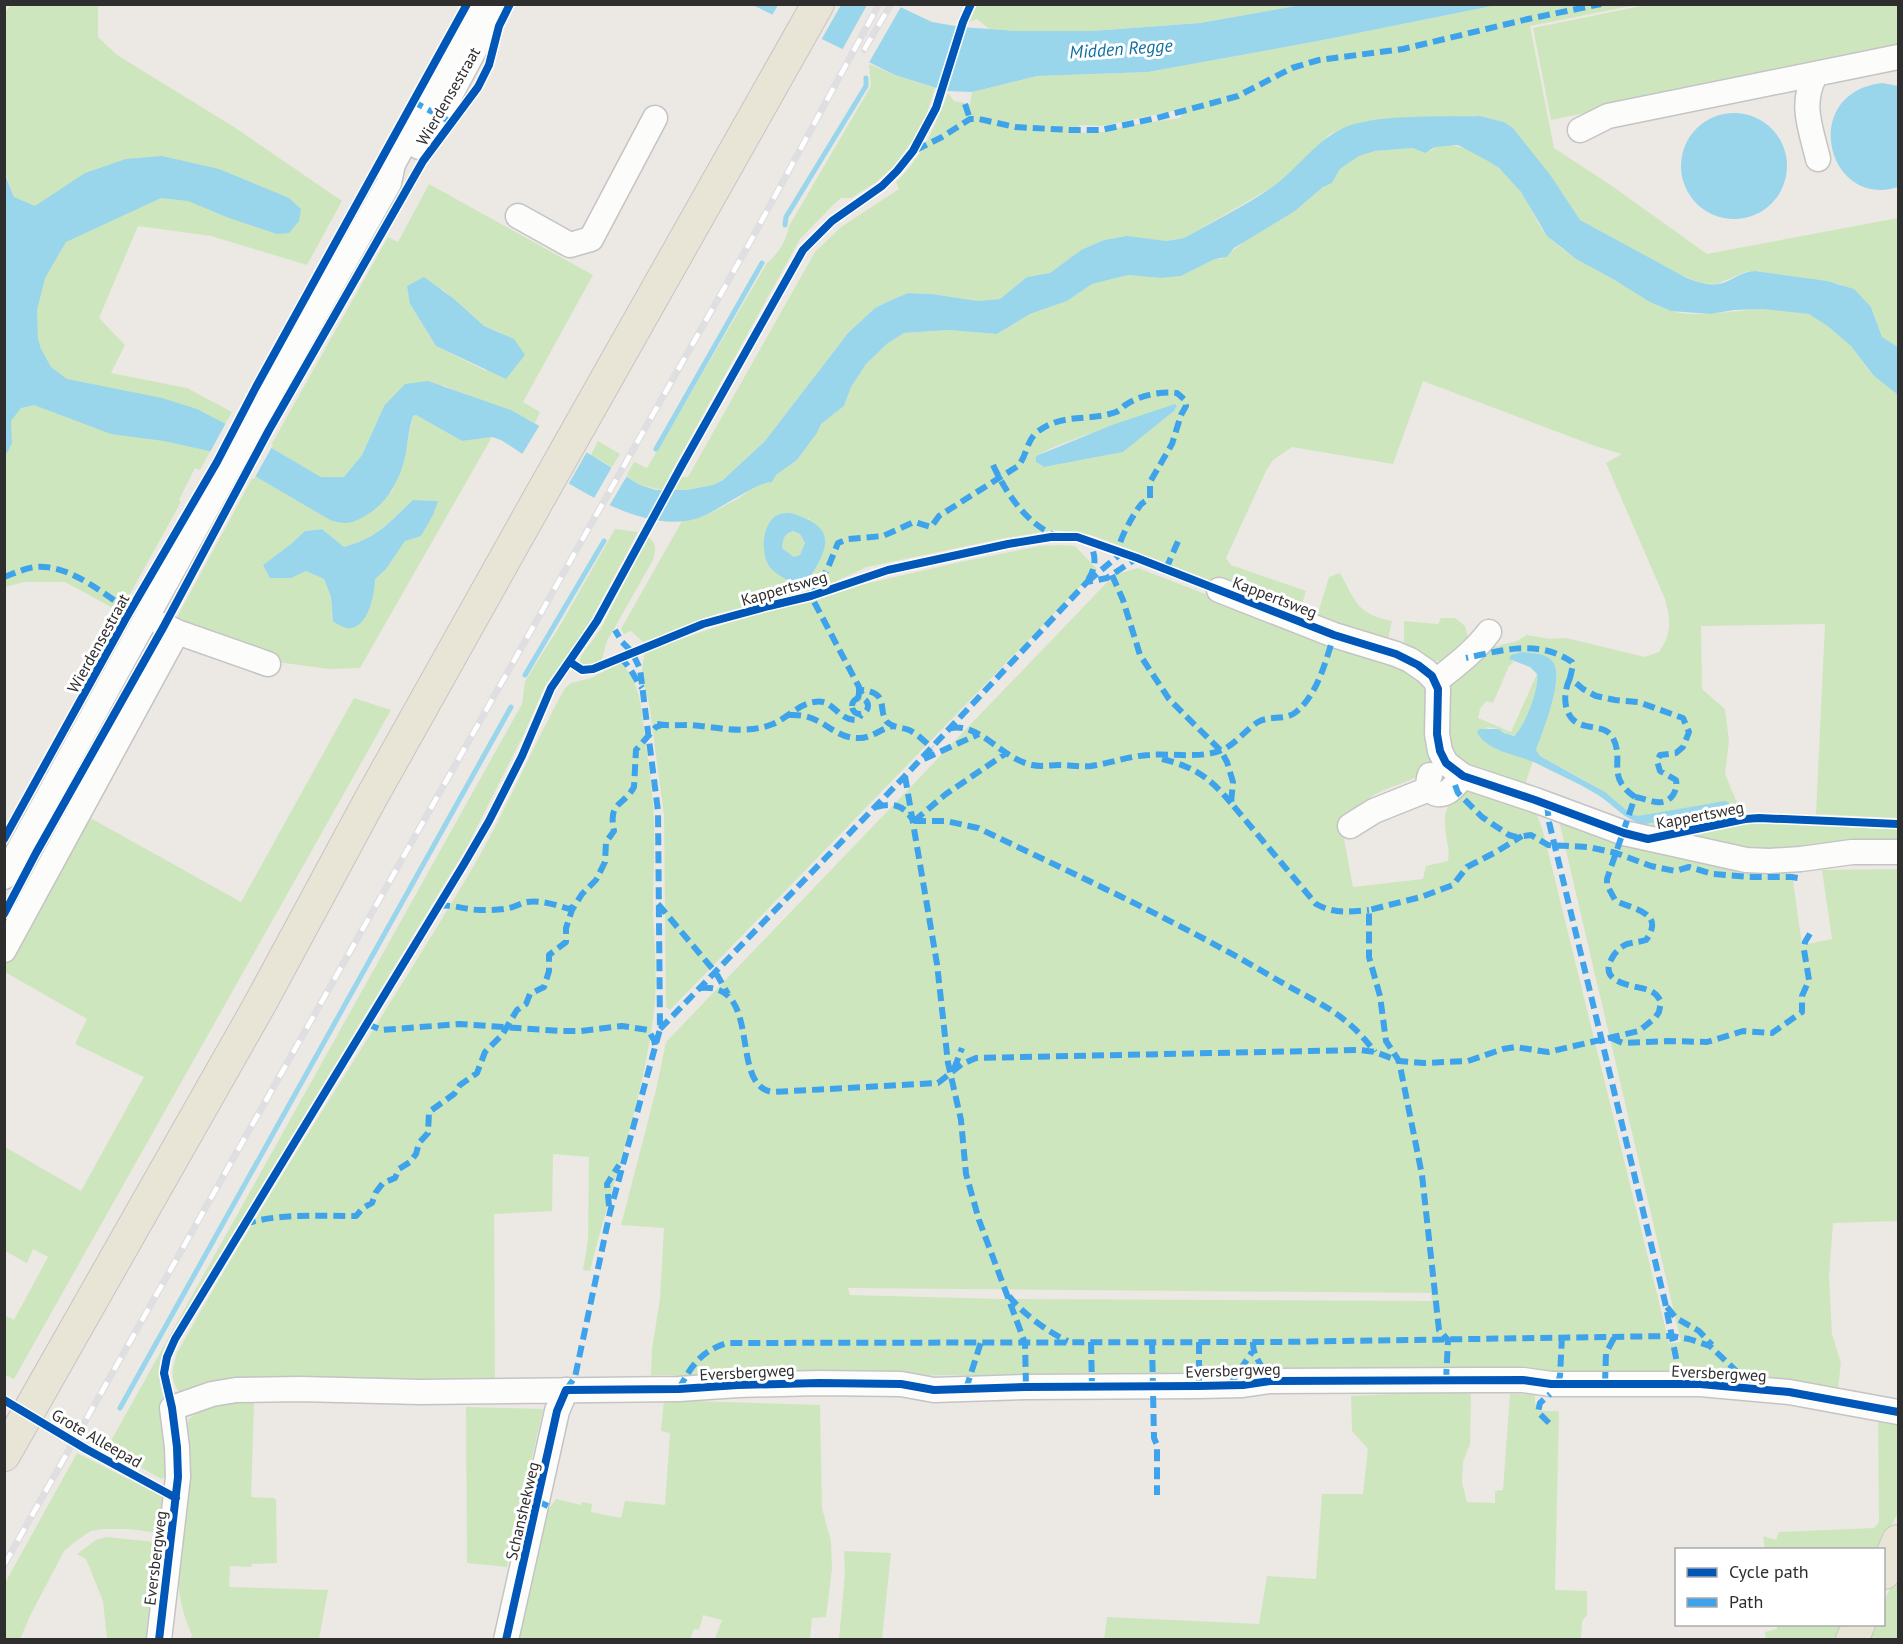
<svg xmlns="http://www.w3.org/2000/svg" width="1903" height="1644" viewBox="0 0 1903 1644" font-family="'PT Sans',sans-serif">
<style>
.green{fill:#cee6be;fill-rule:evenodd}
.water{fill:#99d6ec;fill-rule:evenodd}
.pier{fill:#ece8e4}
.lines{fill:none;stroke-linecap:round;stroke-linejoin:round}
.stream{stroke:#99d6ec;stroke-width:5}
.minor-casing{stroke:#c5c4c5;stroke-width:27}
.major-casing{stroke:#c6c5c4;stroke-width:34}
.minor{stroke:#fcfcfb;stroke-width:24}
.major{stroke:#e8e4d6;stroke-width:32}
.rail-casing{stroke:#dfdfe1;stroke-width:7}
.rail{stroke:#fff;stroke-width:4.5;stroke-dasharray:14;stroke-linecap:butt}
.quiet{stroke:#3ea3eb;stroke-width:6;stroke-dasharray:12 6;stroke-linecap:butt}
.cycleway-casing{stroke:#fff;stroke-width:11}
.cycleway{stroke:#0057b8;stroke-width:8}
.labels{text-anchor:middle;stroke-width:6;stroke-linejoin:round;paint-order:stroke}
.street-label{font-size:16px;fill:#2e2e2e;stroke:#fff}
.water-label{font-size:18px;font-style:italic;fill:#0d6fa3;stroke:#fff}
</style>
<rect width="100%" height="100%" fill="#ece8e4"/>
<path class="green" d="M11,5h87v32l19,18 117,72 108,74 -35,64 -96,-29 -73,-10 -39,92 26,27 -14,28 76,15 45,24 -32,58 -5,-2 -16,32 2,2 -61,110 -55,-30h-40l-20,5v-358l29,-23 -20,-9 -9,-25v-160z
M977,5h324l-101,18 -108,8h-75l-28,-2 -12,-10 -8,3z
M1497,5h139l-106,21 24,122 58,38 95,68 191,-36v129l-16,-10 -11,-30 -31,-23 -85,-13 -10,1 -28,12 -18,-1 -24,-11 -95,-52 -57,-79 -10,-13 -9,-6 -24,-6 -114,5 -17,5 -19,8 -30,30 -26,22 -90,52 -17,3 -53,-3 -10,2 -23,10 -31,23 -23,4 -27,22 -22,2 -46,-7 -24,-1 -21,9 -12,6 -27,25 -83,108 -42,39 -10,5 -26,5h-25l-22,-5 -14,-9 8,-14 13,6 120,-205c12,-10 19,-22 22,-37l82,-140 -2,-22 26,11 40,13 -9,28 -10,20 -23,31 -18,16 -24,15h-10l-8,7 -33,34 -131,237 19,1 127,-225 26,-25 58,-38 -3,-7c26,-24 39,-56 52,-89l6,8 16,3 2,-12 65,-16 111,-4 170,-31zM1186,108l-6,10 -55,8 -21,6 -24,1 -1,-8 24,1z
M1646,5h252v45l-347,70 -18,-92z
M1444,145c32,0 64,27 81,53 8,12 12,28 23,38 8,9 19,17 29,23 11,7 24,13 36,19 25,14 47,35 77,36 39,1 79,-12 118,0 13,4 34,22 43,32 8,9 14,21 22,29 8,7 18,13 25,20v423l-82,-4 9,-190 -124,2 1,63 23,20 4,32 -4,33 18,43 -90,16 -9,-1c-27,-39 -64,-54 -104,-76l-4,-6c6,-18 29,-71 17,-88 -2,-3 -7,-6 -11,-7 -13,-5 -21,-2 -31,6l3,1 -5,4 -16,37 -7,-2 -6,8 -2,9 33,14 26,-58c4,16 -11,46 -20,60l-7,2 -11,-7 -13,-2 16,23 31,11 -9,27 -54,-17 -22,-20v-59l2,-7 35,-36 32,-8 10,-6 24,4 15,-1 79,19 14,-5c13,-19 12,-31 6,-53l-59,-136 16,-9 -27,-8 -172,-65 -30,83 -101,-17 -19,13 -7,11 -40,87 5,7 75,26 -7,23 -208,-79 -37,-5 -54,9 -133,28 -50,23 -101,24 -73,28 -12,-11 -7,3 -3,-5 61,-108c20,-2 39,-13 57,-23 11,-7 19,-16 33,-17l4,-6 21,-15 20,-27 4,-9 23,-18 7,-19 15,-23 22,-21 16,-10 44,-3 49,4 33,-20 37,-13 25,-17 36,-9 33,3 20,-2 34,-17h7l23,-18 50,-30 28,-24 9,-4 8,-14 19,-13 16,-5 38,-3 18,3 4,-4zM1175,404l2,2 -3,5 -51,41 -79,15 -6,-3 -2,-8c44,-24 94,-31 139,-52zM809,518l-1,61 -44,-40z
M429,184l164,91 -70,127 17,10 -5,11c-29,-16 -61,-24 -92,-38l-59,21 -22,49 -18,22h-23l-51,-30 118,-210 10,5zM442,289l42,37 17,7 -15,38 -50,-25 -26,-42z
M416,415l46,26 30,-4 -132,231 -31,1 -52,-7 -101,-43 78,-144 76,45 62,-28 13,-37 8,-39zM413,500l24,1 -12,28 -20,12 -15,22 -16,16c1,17 -4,31 -14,44l-15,4 -12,-5 -2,-25 -7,-18 -18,-8 -43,-6 28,-21 14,-13 17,-2 22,18c36,-11 42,-23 69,-47z
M598,441l22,13 -8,13 -21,-12z
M615,529l23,3 -53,99 -40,55 -21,48 -56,111 -301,497c-17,37 -1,48 1,83 0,17 -1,34 -1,51l-6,3 -54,-31 415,-744 3,-23 36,-57z
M793,531l7,3 5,9 -5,12 -6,2 -12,-9c1,-9 2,-13 11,-17z
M648,537c9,6 8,13 5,23l-46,81 -5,18 -4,5 -12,3 -6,-5 1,-6 19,-26z
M1059,545l16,1 22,23 -427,441 -4,-3 -2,-192 -15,-112 -8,-27 4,-25 116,-39 47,-9 52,-18 105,-24 75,-15z
M1138,568l93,36 183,67 16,22 3,69c-15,22 -41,21 -62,35 -12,8 -20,19 -29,31l11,59 70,-8 3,-13 22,-5c1,-7 1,-12 -1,-19 -4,-29 -4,-34 17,-55l72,24 8,24 125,508 12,-1 -121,-517 4,-7 219,49 9,7 10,71 30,-6 -10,-69 76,-1v352l-65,2 -4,54 3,57 9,29 -3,26 -77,-10 -30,-6 -7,5 -467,-5 -535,4 -45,4 -3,-6h-23l1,-26 8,-50 4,-71 -43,-3 35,-135 10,-48 448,-467zM848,1288l583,5 1,8 -430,-2 -152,-4z
M1340,573c16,29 17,41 52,48l-4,18 -72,-19 13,-43z
M1441,618h14l10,8 3,11 -5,10 -14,14h-18l-27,-15v-25l34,3z
M620,663c21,16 22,51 25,75 4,27 8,55 9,82 1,30 -1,60 -1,91 1,33 5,67 1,100 -10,87 -43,175 -64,260l-7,-1 5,-30 1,-83 -36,-3 -1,57 -58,3 1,170 -314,10c-12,-15 -9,-24 -4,-41 92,-165 198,-321 295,-484 34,-58 60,-122 93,-181l6,-5 20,-5z
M354,698l37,12 -377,669 -9,-4 -1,-60 10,5 34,-63 -15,-8 -6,14 -22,-12v-104l76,44 63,-114 -69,-33 12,-25 -82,-47v-9l80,-148 156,87z
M1773,823l125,6v16l-137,10 -75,-20 56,-11z
M1467,1390l4,5 -1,49 -7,18 -1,20 5,20 28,1v-12l8,-1 7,-96h25v10l6,1v6h18l-4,179 32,1v24l-5,6 -1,18 -477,1 3,-23 152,7 8,-48 49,3 6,-85h41l5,-45 -16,-18 -1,-35z
M664,1400l156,5 2,103 9,33 1,28 -6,48 -14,1 -2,21h-95l7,-19 -19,-5 -4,15 -5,-1 -4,10 -173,1 28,-125 11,-16 25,6 1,-3 10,2 -1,8 30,6 4,-17 40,4 5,-72 -9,-2z
M254,1401l-3,96 23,1 2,2 1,63 -25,1 -1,3 -21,-1 -1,21 99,3 -9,49h-129l2,-4c-28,-59 -11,-145 -6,-209 9,-25 45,-24 68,-25z
M466,1407l77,2 -36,158 -40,-4z
M1878,1415l20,4v93l-17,37h-116l-2,-13 13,4 3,-8 95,-4 5,-6z
M77,1453l81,41 8,3 -3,33 -4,3 -30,-4h-27l-11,2 -15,10 -12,10 -33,63 -11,25 -15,1v-57z
M106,1537l49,5 5,5 -9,92h-44l-4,-38 -17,-42 -9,-5 19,-14z
M844,1551l47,2 -9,86h-43l6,-66z
M1898,1569v70l-31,1 6,-15 11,-1v-22z
M1777,1625h69l-7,14h-73l-1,-7 12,-3z"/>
<path class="water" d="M753,5h143l36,17 29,5 56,4h75l108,-8 101,-18h196l-179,36 -170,31 -111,4 -65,16 -26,-1 -51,-16z
M1882,83l16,3v101c-71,23 -100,-94 -16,-104z
M1681 166a53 53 0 1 1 106 0a53 53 0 1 1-106 0Z
M1480,116l24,6 9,6 38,48 29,44 105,57c12,6 30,11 43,4 10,-5 15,-9 27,-10l72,10 27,8 17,18 11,30 16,10v48l-25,-20 -22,-29 -22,-19 -20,-13 -45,-5 -30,1 -24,4 -39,-3 -21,-9 -37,-23 -37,-20 -29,-23 -26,-44 -22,-24 -11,-7 -30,-16 -23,2 -10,6 -12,-5 -38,3 -16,5 -19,13 -8,14 -9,4 -28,24 -61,37 -7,9 -12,2 -34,17 -20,2 -33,-3 -36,9 -25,17 -37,13 -33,20 -49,-4 -44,3 -16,10 -22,21 -15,23 -7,19 -23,18 -4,9 -20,27 -21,15 -4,7c-17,0 -55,31 -77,37 -60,17 -145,-48 -194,-79l-9,-3 -30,4 -46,-26 -3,1c-4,12 -5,24 -7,36 -5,27 -18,51 -41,64 -14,8 -20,9 -35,4l-116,-68 -50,-11 -53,-7 -77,-29 -13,3 -10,13 1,22 -5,10h-2l-1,-281 10,25 21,9 50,-33 41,-14 36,-3 57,13 70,29 12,11 -2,12 -10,12 -12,1 -48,-16 -41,-17 -27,-3 -95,44 -21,36 -8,32 1,29 3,10 10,18 16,12 95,19 35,11 73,38 51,30h23l18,-22 22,-49 21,-22 23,-3 83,29 80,45 49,30 16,5h31l26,-5 10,-5 42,-39 83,-108 27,-25 12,-6 21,-9 24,1 46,7 22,-2 27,-22 23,-4 31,-23 23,-10 23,-4 40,5 17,-3c28,-16 65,-34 91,-53 25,-19 44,-48 73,-59 32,-12 96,-9 132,-10z
M424,277l30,22 30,27 30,13 11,16 -19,24 -70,-33 -26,-42 -3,-18z
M1175,404l2,2 -3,5 -51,41 -79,15 -8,-5v-6l76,-31z
M413,500l25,1 -5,14 -12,21 -16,5 -19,28 -11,10c0,13 -6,47 -24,49 -6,1 -13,-4 -18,-6l-2,-25 -7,-18 -18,-8 -15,7h-21l-7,-13 28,-21 14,-13 17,-2 22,18c35,-10 43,-23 69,-47z
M790,513c45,13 42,31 18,67l-15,3c-9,-5 -18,-9 -24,-17 -9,-14 -7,-46 11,-52 3,-1 6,-1 10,-1zM793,531l7,3 5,9 -5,12 -6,2 -12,-9c1,-9 2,-14 11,-17z
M1522,652c11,1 25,1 31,10 12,16 -11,71 -17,88l4,6 65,36 26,22 7,2 87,-15 4,2 -1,5 -83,16c-20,-3 -31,-19 -47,-29 -19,-12 -41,-21 -62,-32 -19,-9 -49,-11 -59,-31l2,-3h20l5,4 10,3c11,-10 26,-48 23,-62l-7,-7 -21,-8 2,-4z"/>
<path class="pier" d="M778,5h63l-21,37 -49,-25z
M867,5h35l-35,61 -26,-14z
M227,421l46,24 -19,34 -45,-25z
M541,423l47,27 -20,35 -47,-29z
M613,465l15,9 -20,34 -15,-8z"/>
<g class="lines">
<path class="stream" d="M785,225l1,-8 80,-131v-8
M656,449l106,-186
M525,675l79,-134
M120,1408l391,-701"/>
<g class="minor-casing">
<path id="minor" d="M1816,74c-17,29 -5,55 2,85
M1580,130l28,-14 290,-59
M419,147l20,-31 60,-112
M518,216l52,29 21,-6 64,-121
M1219,590l115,45 62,19 14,6 16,11 10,10 2,8 -1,45 3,17 6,12 17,13 72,24 89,33 122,27 23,1 32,-2 51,-7h46
M163,625l14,7 91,32
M1436,681c19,-15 38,-29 53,-49
M1430,775c-6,14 6,25 19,16 5,-4 10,-10 14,-15
M1350,826l24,-15 55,-22
M4,877l249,-453 136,-241 4,-19 88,-160
M4,950l173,-318
M159,1640l19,-163 -1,-30 -5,-39 40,-14 24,-4 64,-1 121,3 258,-3 59,-4 81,-2 82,1 33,6 92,-3 173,-1 44,-1 27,-4 208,-1h45l28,4h149l89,8 109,20
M506,1640l51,-229 9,-21"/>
</g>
<g class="major-casing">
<path id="major" d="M4,1455l256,-451 110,-204 168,-300 280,-496
M1884,1573l14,-32
M1852,1640l7,-16"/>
</g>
<use href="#minor" class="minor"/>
<use href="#major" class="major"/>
<g class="rail-casing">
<path id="rail" d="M864,50l27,-46
M4,1565l745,-1321 130,-240"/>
</g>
<use href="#rail" class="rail"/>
<path class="quiet" d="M412,101l39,21
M965,104l5,15
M916,150l26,-13 28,-18h9l36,8 55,3h31l56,-12 81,-22 54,-28 27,-8 84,-11 125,-30 73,-15
M993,465c13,28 34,60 64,71
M1166,569l13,-30
M1112,575l11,25 17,55 29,44 52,52 6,11 6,20 -2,21 85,101c18,10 34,8 53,6
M4,577c14,-5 27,-12 41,-10 28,2 57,25 80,41l1,10
M1088,580c9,-14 8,-25 1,-39
M619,658c11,6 15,20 23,30
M1570,678c-4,9 -6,18 -4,28 7,31 37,13 47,32 12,23 -8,38 22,59
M859,693v-6l-48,-91 16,-26 11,-27 10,-4 35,-3 31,-14 17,5 8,-11 79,-50c9,-10 8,-24 18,-33 26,-21 52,-11 80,-21 5,-2 7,-6 11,-8 14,-9 34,-13 50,-11l8,7 1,6 -5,9 -9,29 -22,38v16c-4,3 -9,5 -11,9 -7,10 -23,37 -21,49l-31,26
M852 706a8 8 0 1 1 16 0a8 8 0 1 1-16 0Z
M858,699l1,-6 4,-3c27,4 14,19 24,32 6,6 15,5 22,8 9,4 16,12 23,18
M789,715c34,-2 42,23 69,23 13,1 23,-10 36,-12
M657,724c11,2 22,1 33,1 27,2 56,10 83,-1 14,-6 26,-20 41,-22 21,-4 22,19 44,18l3,-5
M951,728c29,-5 50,30 81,37 9,2 18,0 27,0 11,0 21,2 32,1 20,-3 38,-10 58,-11 23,-2 51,4 73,-5 14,-6 23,-20 36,-28 12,-7 27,-1 38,-10 22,-18 30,-52 38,-77
M924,759l55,-25
M1162,759c33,8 48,19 69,44
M905,776l32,188 11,99 13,57 5,54 13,46 46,123 1,44
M1455,785l3,8 24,24 27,18 7,2 15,-2 17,10 40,2 28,6 35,13 24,5 14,-4 24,7 36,3h43l11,2
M1547,804l2,18 116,480 16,81
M876,807c16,-4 27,-3 36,12
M914,821h32l32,7c98,47 197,92 291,147 44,27 73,33 106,77
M914,821l32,-27 59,-40
M658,904l58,69 12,21
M438,906c15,-2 28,4 42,4 10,0 20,0 29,-2 6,-1 12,-5 18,-6 14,-2 29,3 42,7l5,-3
M701,988c63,-6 27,99 72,104l165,-9 24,-19 14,-6 384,-8 15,2 24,9 25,2 44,-2 35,-12 12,-2 33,5 91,-21 16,-13 4,-6 2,-10c-3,-6 -6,-10 -13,-12 -14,-5 -49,-6 -37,-30 3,-7 9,-13 16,-16 7,-2 13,-2 19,-4 21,-29 -17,-31 -31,-40l-8,-15v-6l28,-82c14,2 28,12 38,-2 3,-5 4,-9 3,-15l-16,-9 -3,-10 3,-6 16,-2 7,-6 6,-15 -6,-14 -45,-16 -23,-2 -19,-4 -13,-7 -13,-11 3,-13 -1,-3c-34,-23 -69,-12 -106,-4
M367,1024l15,6 77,-6 101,7h21l41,-5 26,4 6,10 1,5
M660,1029l245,-253 182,-194 20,-4 30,-20
M1611,1038l12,5 44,-2 40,1 36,-11 29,2 30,-21v-16l7,-16 -5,-30 1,-8 6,-10
M954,1069l8,-21
M609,1206l-2,-22 12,-19
M244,1224c36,-11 75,-8 112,-8l7,-8 9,-5 4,-11 7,-9 12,-5 4,-9 11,-7 6,-8 3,-11 9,-10 1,-21 25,-18 6,-9 17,-12 8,-21 17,-17 15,-25 9,-6 4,-10 14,-7 5,-16v-16l17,-13v-14l6,-18 10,-16 14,-14 9,-18 1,-20 8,-11c-6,-30 9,-24 20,-44l2,-37 20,-23 6,-2
M1009,1296c12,16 41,38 59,45
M1667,1307l9,11 23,13 13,14
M1091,1342l1,45
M1152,1342l2,96 3,7v50
M1199,1342v44
M1253,1342c-1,14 11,26 17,39
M1446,1381l2,-41 -9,-10 -17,-155 -23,-114 -13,-20 -6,-45 -11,-39v-47l52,-13 32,-12 14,-18 29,-15 26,-16
M1557,1384l3,-8 2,-40
M1605,1384l1,-31 9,-17
M1230,1385l22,-33
M679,1389c12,-23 22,-38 48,-46l549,-1 395,-6 18,3 21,7 43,41
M966,1389l15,-47
M566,1390l9,-13 35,-165 50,-183 -2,-218 -18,-142 -8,-17 -10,-10 -7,-12
M1549,1423l-11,-11 2,-9 10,-9
M537,1501l13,6"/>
<g class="cycleway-casing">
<path id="cycleway" d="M570,662l12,8 11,-1 110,-45 66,-18 42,-10 77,-26 120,-26 43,-7h26l60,21 197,77 62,19 22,11 14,11 6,13 -1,45 3,17 6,12 17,13 72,24 89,33 24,6 97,-20 14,-1 139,6
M4,839l122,-221 91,-156 39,-75 211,-383
M4,914l32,-61 128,-227 105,-196 154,-269 55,-74 11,-22 10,-39 11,-22
M4,1400l82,49 90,49
M159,1640l19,-163 -1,-30 -5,-39 -8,-35 3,-16 8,-18 289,-475 25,-43 33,-65 29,-68 46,-67 85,-156 121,-215 29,-29 50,-35 15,-15 16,-20 23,-43 27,-86 8,-18
M506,1640l51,-229 9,-21 113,-1 59,-4 81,-2 82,1 33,6 92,-3 173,-1 44,-1 27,-4 253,-1 28,4h149l89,8 109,20"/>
</g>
<use href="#cycleway" class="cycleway"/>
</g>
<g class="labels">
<g class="street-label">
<text transform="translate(448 96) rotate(-60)" y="6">Wierdensestraat</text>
<text transform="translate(784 588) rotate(-16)" y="6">Kappertsweg</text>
<text transform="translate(1275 597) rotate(21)" y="6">Kappertsweg</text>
<text transform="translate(98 643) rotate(-61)" y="6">Wierdensestraat</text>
<text transform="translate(1700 815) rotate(-11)" y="6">Kappertsweg</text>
<text transform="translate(1233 1370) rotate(-2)" y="6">Eversbergweg</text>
<text transform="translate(747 1372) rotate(-3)" y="6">Eversbergweg</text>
<text transform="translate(1719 1373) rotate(3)" y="6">Eversbergweg</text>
<text transform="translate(97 1438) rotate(30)" y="6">Grote Alleepad</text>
<text transform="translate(522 1511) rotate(-77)" y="6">Schanshekweg</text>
<text transform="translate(155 1558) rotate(-83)" y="6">Eversbergweg</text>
</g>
<g class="water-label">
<text transform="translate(1121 49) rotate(-4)" y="6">Midden Regge</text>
</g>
</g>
<rect width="1903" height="1644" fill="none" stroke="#2e2e2e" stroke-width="12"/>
<rect x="1675" y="1548" width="210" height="78" fill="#ffffff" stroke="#ababab" stroke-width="1.5"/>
<rect x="1687" y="1568" width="30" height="9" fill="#0057b8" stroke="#ababab" stroke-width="1.5"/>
<text x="1729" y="1578" font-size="18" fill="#2e2e2e">Cycle path</text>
<rect x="1687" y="1598" width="30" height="9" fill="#3ea3eb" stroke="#ababab" stroke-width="1.5"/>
<text x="1729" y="1608" font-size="18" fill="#2e2e2e">Path</text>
</svg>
